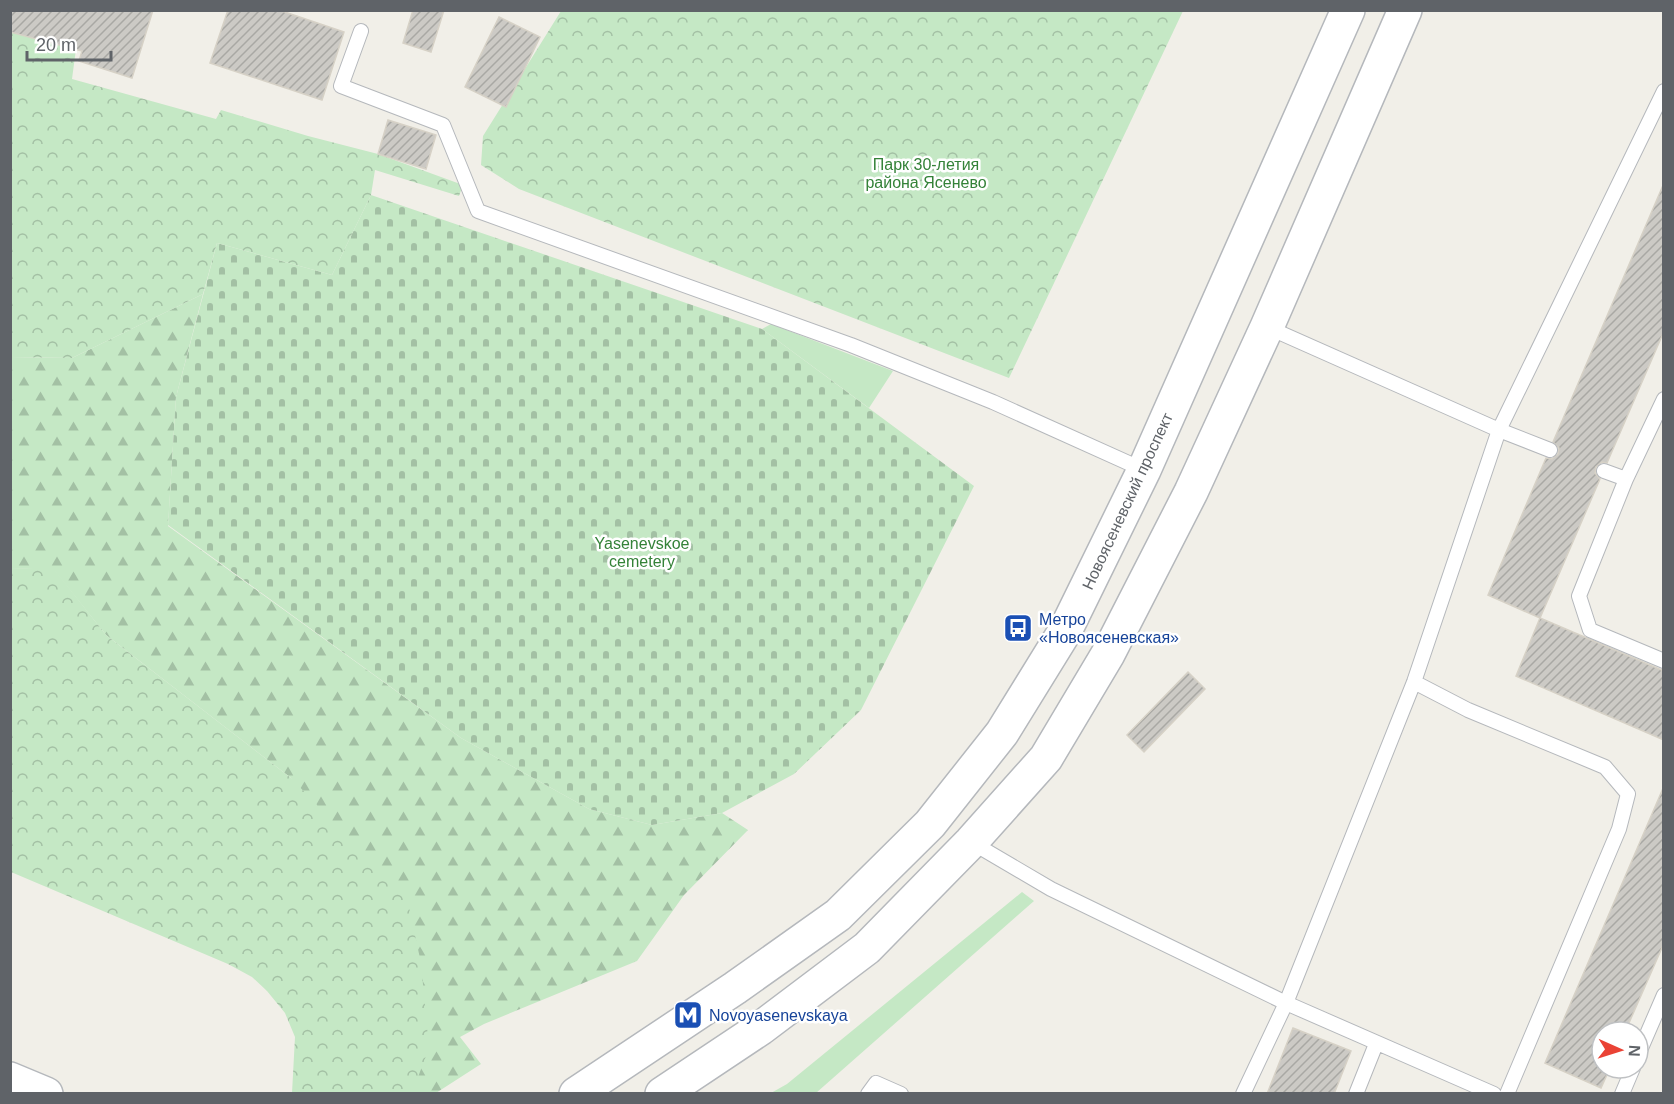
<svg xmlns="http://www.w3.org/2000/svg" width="1674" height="1104" viewBox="0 0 1674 1104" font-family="Helvetica,sans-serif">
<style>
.green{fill:#c5e8c5}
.forest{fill:url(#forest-firs)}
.cemetery{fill:url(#cemetery-stones)}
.park{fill:url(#park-crowns)}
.building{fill:url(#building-hatch);stroke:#d6d1c6;stroke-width:1.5}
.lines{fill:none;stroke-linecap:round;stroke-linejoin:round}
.service-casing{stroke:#b5b8bc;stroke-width:16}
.tertiary-casing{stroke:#b5b8bc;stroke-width:36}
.service{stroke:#fff;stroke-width:14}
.tertiary{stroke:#fff;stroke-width:33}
.labels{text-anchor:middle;stroke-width:5;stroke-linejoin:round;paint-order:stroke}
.park-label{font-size:16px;fill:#348238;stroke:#fff}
.street-label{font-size:16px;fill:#5f6368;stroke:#fff}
.transit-label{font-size:16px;fill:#164399;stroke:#fff;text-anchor:start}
</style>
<defs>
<pattern id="forest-firs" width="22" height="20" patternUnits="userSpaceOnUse" patternTransform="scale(1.5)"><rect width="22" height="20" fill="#c5e8c5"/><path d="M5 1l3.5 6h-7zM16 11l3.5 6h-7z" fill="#a3c0a4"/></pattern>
<pattern id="cemetery-stones" width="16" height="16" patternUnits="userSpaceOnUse" patternTransform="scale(1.5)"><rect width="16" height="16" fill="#c5e8c5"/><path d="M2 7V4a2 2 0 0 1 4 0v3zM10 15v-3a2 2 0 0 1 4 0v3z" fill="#a3c0a4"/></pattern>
<pattern id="park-crowns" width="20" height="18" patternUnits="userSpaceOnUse" patternTransform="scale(1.5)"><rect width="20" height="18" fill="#c5e8c5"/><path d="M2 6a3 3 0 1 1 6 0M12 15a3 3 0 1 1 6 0" fill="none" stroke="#a3c0a4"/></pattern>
<pattern id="building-hatch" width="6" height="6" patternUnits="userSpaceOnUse" patternTransform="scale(1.5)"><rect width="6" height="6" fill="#cccac5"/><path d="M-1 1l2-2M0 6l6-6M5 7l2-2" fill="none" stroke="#a9a8a4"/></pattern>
</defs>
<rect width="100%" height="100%" fill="#f1efe8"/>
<path class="green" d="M771,324l122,47 -24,37 -107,-79z
M1022,892l12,9 -218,192h-45l16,-9z"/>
<path class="forest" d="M203,294l-27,103 -8,129 293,212 128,71 63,16 70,-12 26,17 -64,65 -47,66 -153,63 -24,13 21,27 -45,29h-50l-95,-315 -185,-143 -52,-65 -43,-2v-211l61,1z"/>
<path class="cemetery" d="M371,195l391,134 212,157 -113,224 -67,64 -72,39 -70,12 -63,-16 -128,-71 -293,-213 8,-128 41,-154 115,32z"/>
<path class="park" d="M561,11h622l-174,367 -490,-189 -38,-24 2,-29z
M11,32l65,17 -4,30 144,40 5,-9 87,26 70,18 85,31 -4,11 -84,-26 -4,25 -39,80 -115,-32 -14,51 -131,64 -61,-1z
M11,568l43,1 52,66 185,143 116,120 14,65 8,85 -17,45h-120l3,-56 -10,-24 -18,-22 -15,-14 -24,-13 -217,-92z"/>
<path class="building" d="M10,10h143l-21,68 -53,-17 3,-10 -72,-19z
M228,10h51l65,22 -22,68 -112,-37z
M413,10h31l-13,42 -28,-9z
M499,17l41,20 -34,70 -41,-20z
M388,120l48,15 -10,34 -48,-15z
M1664,183v148l-57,132 -5,-1 -6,5 -1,6 5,6 -60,139 -52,-23 58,-137 6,1 6,-5 1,-6 -6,-6z
M1540,618l124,53v69l-148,-64z
M1188,672l17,17 -61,63 -17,-17z
M1664,786v157l-39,89h-23v36h8l-9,20 -56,-25z
M1293,1028l58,23 -17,43h-67z"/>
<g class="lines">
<g class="service-casing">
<path id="service" d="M361,31l-20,55 102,39 35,86 373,134 142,57 151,68
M1267,327l232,103 51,20
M1604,471l22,8 -47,117 11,34 74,31
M1626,479l38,-80
M1414,682l54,28 137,57 23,27 -9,35 -112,265
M971,842l80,47 235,114 208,91
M1638,1055l26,-60
M868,1094l8,-11 25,11
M1243,1094l43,-91 128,-321 85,-252 165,-339
M1356,1094l20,-50
M1622,1094l11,-26"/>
</g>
<g class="tertiary-casing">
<path id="tertiary" d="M10,1079l36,15
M576,1094l159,-106 103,-73 92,-91 72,-91 63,-102 79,-161 204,-460
M662,1094l99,-66 106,-80 104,-106 75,-84 62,-104 83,-162 76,-165 138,-317"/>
</g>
<use href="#service" class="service"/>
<use href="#tertiary" class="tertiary"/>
</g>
<defs>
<g id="bus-square" transform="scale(1.5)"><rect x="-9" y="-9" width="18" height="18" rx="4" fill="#1a4fb4" stroke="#fff"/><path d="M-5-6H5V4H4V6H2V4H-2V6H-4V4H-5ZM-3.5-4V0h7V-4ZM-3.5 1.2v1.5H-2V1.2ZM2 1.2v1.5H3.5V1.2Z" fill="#fff"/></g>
<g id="metro-square" transform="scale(1.5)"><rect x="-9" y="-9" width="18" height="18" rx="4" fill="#1a4fb4" stroke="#fff"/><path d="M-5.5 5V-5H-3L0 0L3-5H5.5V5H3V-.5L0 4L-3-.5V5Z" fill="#fff"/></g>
</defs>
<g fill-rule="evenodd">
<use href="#bus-square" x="1018" y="628"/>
<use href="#metro-square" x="688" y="1015"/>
</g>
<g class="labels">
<g class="park-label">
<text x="926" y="170">Парк 30-летия<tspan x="926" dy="18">района Ясенево</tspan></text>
<text x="642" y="549">Yasenevskoe<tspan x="642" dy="18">cemetery</tspan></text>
</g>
<g class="street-label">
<text transform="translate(1127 501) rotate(-65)" y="6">Новоясеневский проспект</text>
</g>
<g class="transit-label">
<text x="1039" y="625">Метро<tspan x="1039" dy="18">«Новоясеневская»</tspan></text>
<text x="709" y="1021">Novoyasenevskaya</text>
</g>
</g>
<rect width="1674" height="1104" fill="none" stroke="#5f6368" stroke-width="24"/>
<g transform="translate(1620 1050) rotate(93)"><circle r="28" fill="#ffffff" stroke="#bfc1c3" stroke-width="1.5"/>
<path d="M0-4.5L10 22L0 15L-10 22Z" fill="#ea4335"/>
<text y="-9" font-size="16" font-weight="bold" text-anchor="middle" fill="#5f6368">N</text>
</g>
<path d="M27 51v9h84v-9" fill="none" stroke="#5f6368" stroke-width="3"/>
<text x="36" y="51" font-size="18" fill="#5f6368" stroke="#ffffff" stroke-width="4.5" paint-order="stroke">20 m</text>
</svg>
